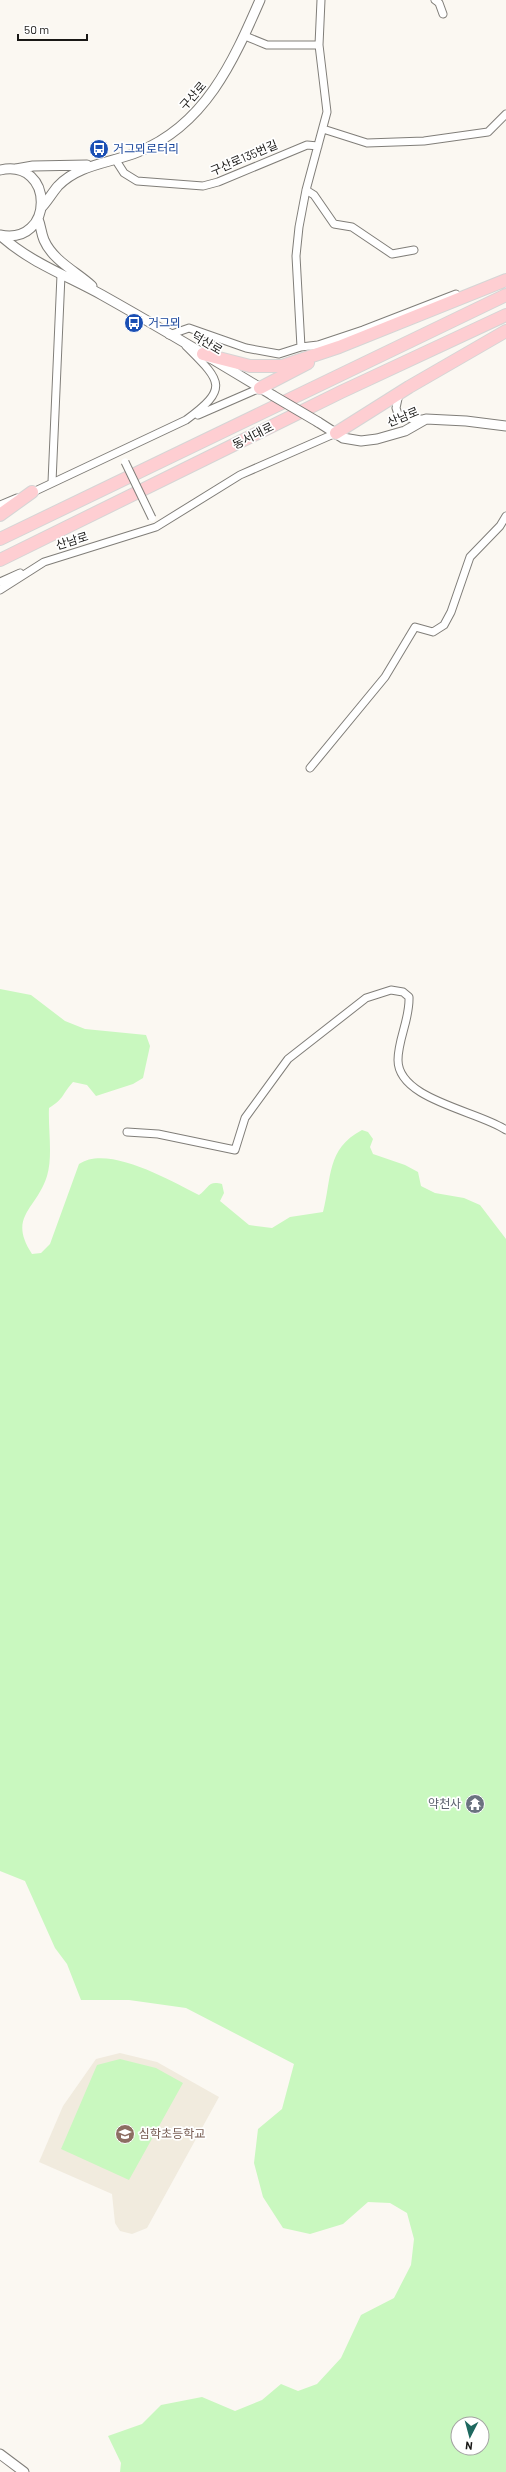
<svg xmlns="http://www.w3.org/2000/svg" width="506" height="2472" viewBox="0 0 506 2472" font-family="Barlow,'Noto Sans KR',sans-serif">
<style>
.built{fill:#f1ebde}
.green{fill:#c9f8bf;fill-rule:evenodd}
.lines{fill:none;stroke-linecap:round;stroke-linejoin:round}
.minor-casing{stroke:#807e79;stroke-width:9}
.tertiary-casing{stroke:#807e79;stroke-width:11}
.trunk-casing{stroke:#d6d5d5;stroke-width:14}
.minor{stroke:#fff;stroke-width:7}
.tertiary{stroke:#fff;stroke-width:9}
.trunk{stroke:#feced2;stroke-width:12}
.minor-bridge-casing{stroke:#807e79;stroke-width:9;stroke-linecap:butt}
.tertiary-bridge-casing{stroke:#807e79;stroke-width:11;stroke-linecap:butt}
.minor-bridge{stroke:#fff;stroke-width:7}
.tertiary-bridge{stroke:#fff;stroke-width:9}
.labels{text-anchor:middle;stroke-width:3.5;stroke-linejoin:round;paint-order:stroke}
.street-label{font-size:12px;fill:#191816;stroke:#fff}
.transit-label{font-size:12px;fill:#164399;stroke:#fff;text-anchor:start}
.worship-label{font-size:12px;fill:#5b616d;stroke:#fff;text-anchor:end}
.education-label{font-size:12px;fill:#785e54;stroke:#fff;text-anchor:start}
</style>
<rect width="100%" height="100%" fill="#fbf8f2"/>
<path class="built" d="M120,2053l37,9 62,35 -72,131 -15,6 -12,-3 -5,-8 -3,-29 -73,-32 24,-56 33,-47z"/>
<path class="green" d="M0,989l31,6 34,26 20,8 61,6 4,11 -7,32 -10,6 -37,12 -9,-11 -14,-3c-11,12 -8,16 -24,26 -1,21 4,48 -2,68 -10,33 -40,40 -15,78l9,-1 9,-9 29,-80c29,-20 92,17 120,31 10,-7 9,-15 23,-11l2,9 -4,8 29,24 23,3 18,-11 33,-5c9,-34 3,-63 39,-82l6,2 5,7 -3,8 3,7 32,11 13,7 3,14 14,7 29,5 16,7 26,34v1233h-386l1,-9 -13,-27 34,-12 19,-19 41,-8 33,14 27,-11 19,-16 17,7 19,-7 24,-26 20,-43 33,-17 17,-33 3,-26 -7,-26 -17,-10 -22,-1 -25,22 -33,10 -27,-6 -20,-31 -9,-34 4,-34 24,-20 12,-45 -108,-56 -57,-8h-48l-14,-36 -12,-16 -30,-67 -25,-10zM458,2424h24v24h-24z
M120,2059l36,9 27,15 -54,97 -68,-31 36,-84z"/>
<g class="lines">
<g class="minor-casing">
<path id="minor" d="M435,0l4,3 4,11
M245,36l22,9h52
M323,129l44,14 57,-2 64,-9 18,-18
M115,159l9,14 13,8 66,5 15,-4 89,-37 11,1
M306,190l8,5 20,29 18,3 40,27 22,-4
M169,335l20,-7 57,20 33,6 22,-7 17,-2 45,-15 93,-36
M301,347l-5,-91 3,-29 7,-37 21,-78 -8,-67 2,-45
M399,394l-3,14 2,6 14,5h12
M198,415l62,-27
M52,482l9,-207
M29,494l157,-74c44,-32 35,-39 0,-74
M0,505l17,-7
M0,582l20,-9
M0,590l44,-28 112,-35 84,-52 96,-42
M310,768l75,-91 30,-50 18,5 11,-7 7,-13 19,-55 30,-31 6,-10
M127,1132l31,2 77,16 10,-32 43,-59 78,-61 25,-8 12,2 6,5c1,22 -11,42 -11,63 0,40 81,51 108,70"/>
</g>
<g class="tertiary-casing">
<path id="tertiary" d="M16,169l17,-3 54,-1
M0,170c55,-12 55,76 0,65
M41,208c6,-6 11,-15 17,-22 21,-22 53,-23 80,-34 67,-27 95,-90 122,-152
M38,219c3,7 3,14 6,21 9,21 33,32 48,46
M0,235c29,27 68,41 102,60 57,32 114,66 170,100
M318,422l25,16 18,3 16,-2 28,-8 21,-12 40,2 40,5
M0,2454l24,18"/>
</g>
<g class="trunk-casing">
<path id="trunk" d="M203,354l47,12h32l57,-19 167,-67
M260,388l48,-25
M336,433l73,-46 97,-56
M0,515l32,-23
M0,539l506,-244
M0,560l341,-168 165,-77"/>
</g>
<use href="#minor" class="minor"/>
<use href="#tertiary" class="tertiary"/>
<use href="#trunk" class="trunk"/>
<g class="minor-bridge-casing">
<path id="minor-bridge" d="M125,462l27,56"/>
</g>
<g class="tertiary-bridge-casing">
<path id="tertiary-bridge" d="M272,395l46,27"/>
</g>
<use href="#minor-bridge" class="minor-bridge"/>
<use href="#tertiary-bridge" class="tertiary-bridge"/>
</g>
<defs>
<g id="bus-disc" transform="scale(1)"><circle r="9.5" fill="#1a4fb4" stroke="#fff"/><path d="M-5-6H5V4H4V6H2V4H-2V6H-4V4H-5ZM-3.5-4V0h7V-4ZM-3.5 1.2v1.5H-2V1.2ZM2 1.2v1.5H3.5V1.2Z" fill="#fff"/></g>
<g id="temple-disc" transform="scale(1)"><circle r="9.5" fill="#6b7280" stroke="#fff"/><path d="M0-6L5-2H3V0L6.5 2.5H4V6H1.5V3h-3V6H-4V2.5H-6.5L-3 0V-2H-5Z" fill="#fff"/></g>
<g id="school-disc" transform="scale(1)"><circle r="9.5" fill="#8d6e63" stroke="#fff"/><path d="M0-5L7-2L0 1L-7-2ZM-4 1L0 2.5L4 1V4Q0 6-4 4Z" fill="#fff"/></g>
</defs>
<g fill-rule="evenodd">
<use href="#bus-disc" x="99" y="149"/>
<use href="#bus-disc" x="134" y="323"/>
<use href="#temple-disc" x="475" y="1804"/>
<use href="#school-disc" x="125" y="2134"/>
</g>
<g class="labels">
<g class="street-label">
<text transform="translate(193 96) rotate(-49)" y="4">구산로</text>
<text transform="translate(244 158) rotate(-23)" y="4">구산로135번길</text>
<text transform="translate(207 343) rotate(31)" y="4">덕산로</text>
<text transform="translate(403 417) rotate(-22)" y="4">산남로</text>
<text transform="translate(253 436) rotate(-27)" y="4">동서대로</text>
<text transform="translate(72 541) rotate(-17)" y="4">산남로</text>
</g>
<g class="transit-label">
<text x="113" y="153">거그뫼로터리</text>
<text x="148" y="327">거그뫼</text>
</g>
<g class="worship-label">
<text x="461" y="1808">약천사</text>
</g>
<g class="education-label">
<text x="139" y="2138">심학초등학교</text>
</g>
</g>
<g transform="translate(470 2436) rotate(186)"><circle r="19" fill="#ffffff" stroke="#a3a3a2"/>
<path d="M0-3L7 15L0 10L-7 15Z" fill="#1e685f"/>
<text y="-6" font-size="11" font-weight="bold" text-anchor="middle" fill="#191816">N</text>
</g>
<path d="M18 34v6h69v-6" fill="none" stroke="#191816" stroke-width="2"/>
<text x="24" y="34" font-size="12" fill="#191816" stroke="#ffffff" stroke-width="3" paint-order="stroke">50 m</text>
</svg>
